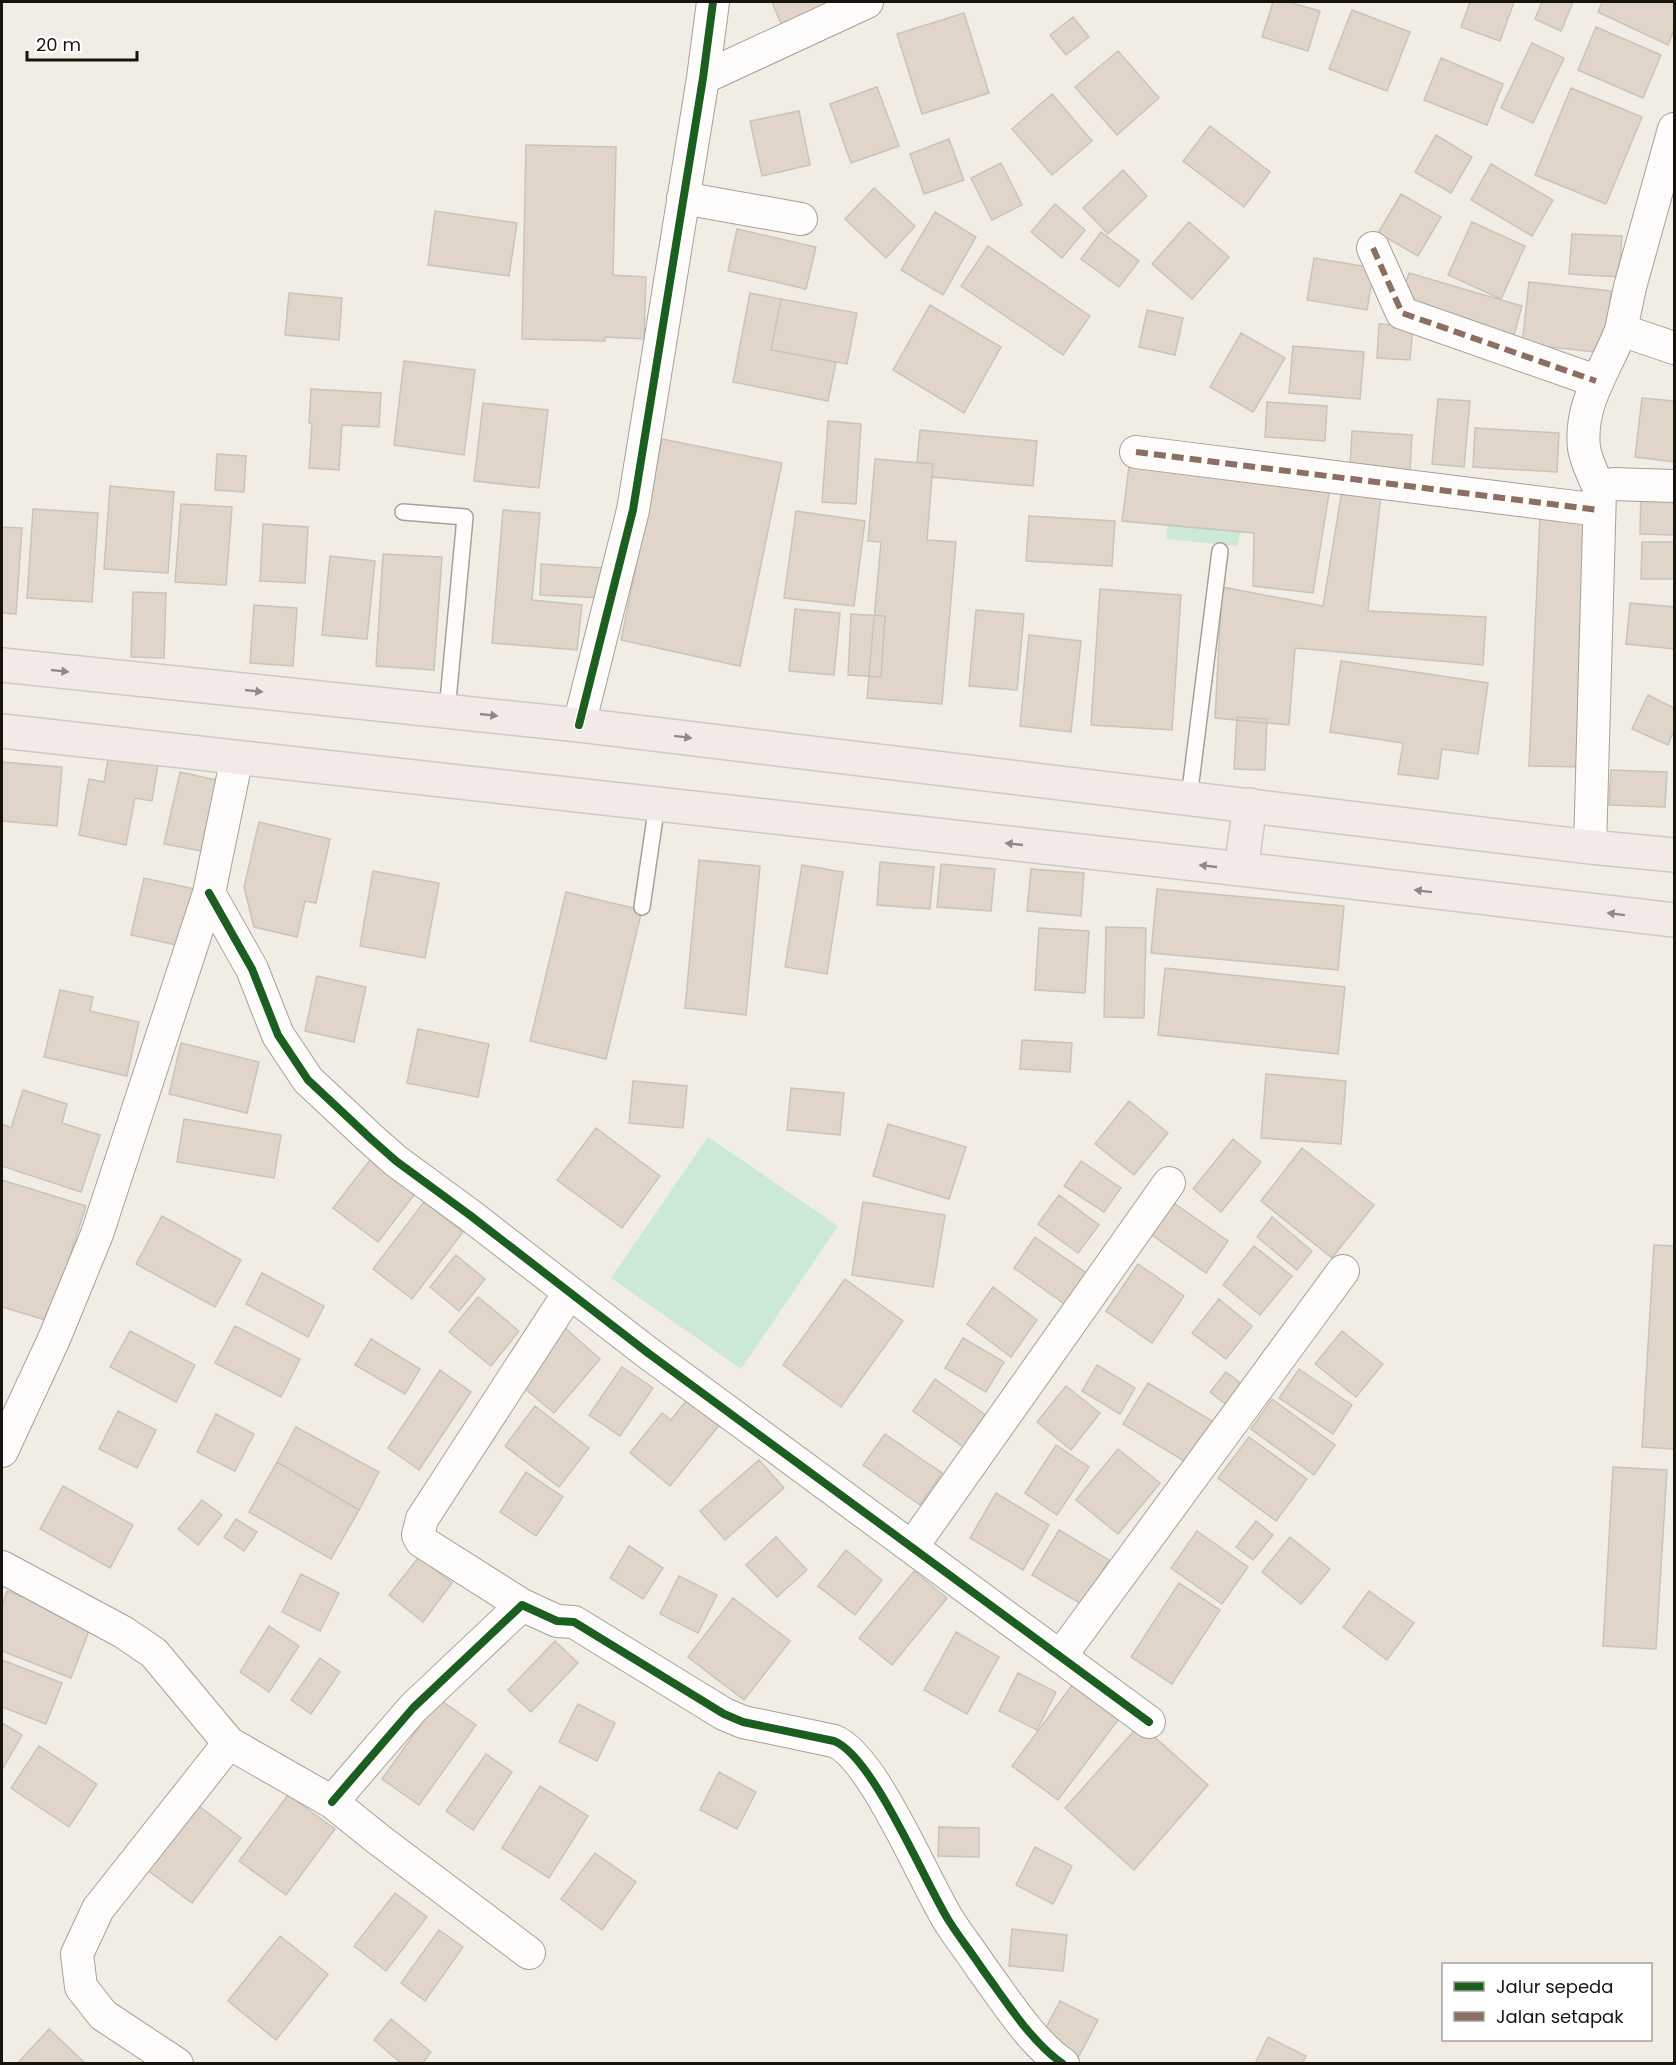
<svg xmlns="http://www.w3.org/2000/svg" width="1676" height="2065" viewBox="0 0 1676 2065" font-family="Poppins,sans-serif">
<style>
.green{fill:#cbe9d5}
.building{fill:#e0d5c8;stroke:#c8c4bd;stroke-width:1.5}
.lines{fill:none;stroke-linecap:round;stroke-linejoin:round}
.lane-casing{stroke:#a5a19a;stroke-width:18}
.street-casing{stroke:#a5a19a;stroke-width:34}
.highway-casing{stroke:#cccac5;stroke-width:36}
.lane{stroke:#fdfcfb;stroke-width:15}
.street{stroke:#fdfcfb;stroke-width:32}
.highway{stroke:#f3e9e6;stroke-width:33}
.quiet{stroke:#8d6e63;stroke-width:6;stroke-dasharray:12 6;stroke-linecap:butt}
.cycleway-casing{stroke:#fff;stroke-width:11}
.cycleway{stroke:#1b5e20;stroke-width:8}
.oneway{fill:#908985}
</style>
<rect width="100%" height="100%" fill="#f1ede4"/>
<path class="green" d="M1169,510l73,8 -4,28 -72,-7z
M708,1137l130,89 -97,143 -130,-91z"/>
<path class="building" d="M772,2h66l-57,22z
M1273,2h15l32,9 -12,40 -46,-14z
M1470,2h44l-14,39 -39,-14z
M1542,2h31l-12,29 -26,-12z
M1602,2h72v28l-6,15 -70,-33z
M1352,10l58,22 -23,59 -58,-22z
M964,13l25,80 -67,21 -25,-80z
M1073,17l16,20 -23,18 -16,-20z
M1596,27l65,28 -18,43 -65,-28z
M1532,43l32,15 -31,65 -32,-15z
M1118,51l41,47 -42,37 -42,-48z
M1441,58l62,26 -16,41 -63,-25z
M877,87l22,59 -48,17 -21,-59z
M1571,88l71,29 -36,87 -71,-29z
M1052,94l40,47 -40,34 -40,-46z
M799,111l11,54 -48,11 -12,-55z
M1210,126l60,46 -26,35 -61,-46z
M1436,135l36,22 -21,36 -36,-21z
M949,139l15,41 -40,14 -14,-40z
M526,145l90,2 -3,128 33,2 -2,62 -39,-2v4l-83,-2z
M1001,163l21,42 -30,15 -21,-42z
M1491,164l62,36 -21,36 -61,-36z
M1123,170l24,26 -39,38 -25,-26z
M874,188l41,38 -29,32 -41,-39z
M1401,194l40,23 -23,39 -40,-23z
M1055,204l30,26 -23,28 -31,-26z
M435,211l82,12 -8,53 -81,-11z
M935,212l41,25 -33,58 -42,-25z
M1189,222l40,35 -37,42 -40,-35z
M1472,222l53,24 -24,53 -53,-24z
M737,229l79,18 -10,42 -78,-18z
M1101,232l38,29 -20,26 -38,-28z
M1572,234l50,2 -3,41 -50,-3z
M988,246l102,70 -27,39 -102,-69z
M1314,258l60,10 -7,42 -60,-10z
M1409,273l113,33 -8,29 -114,-33z
M1529,282l82,9 -7,62 -82,-9z
M289,293l53,5 -3,42 -54,-5z
M750,293l31,6 -10,51 65,12 -8,39 -95,-19z
M781,299l76,14 -10,51 -76,-14z
M930,305l71,42 -37,66 -71,-43z
M1147,310l36,8 -8,37 -36,-8z
M1379,324l34,2 -3,34 -33,-2z
M1241,333l44,25 -32,54 -43,-25z
M1293,346l71,6 -4,47 -71,-6z
M404,361l71,9 -11,85 -70,-10z
M311,389l70,4 -2,34 -37,-2 -3,45 -30,-2 3,-45h-3z
M1642,398l32,3v61l-39,-5z
M1438,399l32,2 -6,66 -32,-3z
M1267,402l60,4 -2,35 -60,-4z
M483,403l65,7 -9,78 -65,-7z
M828,421l33,3 -5,80 -34,-2z
M1475,428l84,5 -2,39 -84,-5z
M920,430l117,11 -4,45 -101,-9 1,-13 -16,-2z
M1352,431l60,4 -2,35 -60,-4z
M662,439l120,24 -42,203 -119,-26z
M217,454l29,2 -2,36 -29,-2z
M875,459l58,5 -6,76 29,2 -14,162 -75,-6 14,-156 -13,-1z
M1129,467l202,14 -18,112 -60,-7 1,-53 -132,-12z
M1343,484l39,2 -14,125 118,6 -3,48 -188,-17 -6,77 -74,-7 7,-131 101,19z
M110,486l64,6 -6,81 -64,-4z
M1641,494l33,1v40l-34,-1z
M181,504l51,3 -6,78 -51,-3z
M33,509l65,4 -6,89 -65,-4z
M503,510l37,3 -8,87 50,5 -5,45 -85,-7z
M796,511l69,10 -11,85 -70,-8z
M1029,516l86,5 -3,45 -86,-5z
M1540,516l54,2 -7,249 -58,-1z
M263,524l45,3 -3,56 -45,-2z
M2,527l20,1 -6,86 -14,-1z
M1642,542h32v37h-33z
M383,554l59,3 -8,113 -58,-4z
M330,556l45,5 -8,78 -45,-4z
M541,564l62,4 -1,30 -62,-3z
M1100,589l81,6 -9,135 -81,-5z
M133,592l33,1 -2,65 -33,-1z
M1630,603l44,4v42l-48,-5z
M254,605l43,3 -4,58 -43,-3z
M795,609l45,4 -6,62 -45,-4z
M976,610l48,4 -7,76 -48,-4z
M851,614l34,2 -4,61 -33,-2z
M1029,635l52,6 -10,91 -51,-6z
M1341,661l147,22 -10,71 -36,-5 -4,30 -40,-5 5,-31 -73,-11z
M1648,695l26,13v22l-6,15 -36,-16z
M1237,717l30,2 -2,51 -31,-1z
M109,755l49,9 -6,37 -17,-3 -9,47 -47,-10 10,-56 15,3z
M2,762l60,5 -5,59 -55,-5z
M1611,770l56,2 -2,35 -56,-2z
M180,772l41,9 -15,71 -42,-8z
M259,822l71,17 -14,64 -11,-2 -8,36 -43,-10 -10,-40z
M699,860l61,6 -14,149 -61,-7z
M880,862l54,5 -4,42 -53,-4z
M941,864l54,5 -4,42 -54,-4z
M802,865l41,7 -16,102 -42,-7z
M1031,869l53,4 -3,43 -54,-5z
M373,871l66,12 -14,75 -65,-12z
M144,878l55,12 -13,57 -55,-12z
M1157,889l187,17 -6,64 -187,-17z
M566,892l76,18 -36,149 -76,-18z
M1106,927l40,1 -2,90 -40,-1z
M1039,928l50,3 -4,62 -50,-3z
M1165,968l180,19 -7,67 -180,-19z
M317,976l49,11 -12,55 -49,-11z
M60,990l33,7 -3,14 49,11 -12,54 -83,-19z
M418,1029l71,15 -11,53 -71,-14z
M1022,1040l50,3 -2,29 -50,-3z
M181,1043l78,19 -12,51 -78,-19z
M1266,1074l80,7 -5,63 -80,-6z
M633,1081l54,5 -4,42 -54,-5z
M791,1088l53,5 -4,42 -53,-5z
M23,1090l44,14 -5,19 38,12 -19,57 -79,-26v-42l9,4z
M1129,1101l39,32 -34,42 -39,-31z
M184,1119l97,16 -7,43 -97,-16z
M888,1124l78,23 -17,52 -76,-23z
M596,1128l64,48 -38,52 -65,-48z
M1233,1139l28,23 -40,50 -28,-23z
M1302,1148l72,57 -42,53 -71,-57z
M370,1160l45,34 -37,48 -45,-34z
M1081,1161l40,27 -17,24 -40,-26z
M2,1180l84,26 -37,115 -47,-14z
M1059,1195l40,30 -21,28 -40,-29z
M1171,1201l57,40 -22,32 -57,-40z
M424,1202l39,30 -51,67 -39,-30z
M863,1202l82,13 -12,72 -81,-12z
M162,1216l79,44 -26,47 -79,-43z
M1272,1217l40,34 -15,19 -40,-33z
M1035,1237l57,40 -22,31 -56,-40z
M1654,1245l20,1v203l-32,-2z
M1254,1246l38,30 -32,39 -37,-30z
M456,1255l29,24 -26,32 -29,-24z
M1138,1264l46,32 -32,47 -46,-32z
M262,1273l62,33 -16,31 -62,-33z
M845,1279l58,42 -62,86 -58,-42z
M993,1287l44,33 -26,37 -44,-33z
M478,1297l41,34 -28,35 -42,-34z
M1219,1299l33,27 -26,33 -34,-26z
M235,1326l65,33 -19,38 -66,-34z
M563,1326l37,33 -46,54 -37,-31z
M130,1331l65,34 -19,37 -66,-35z
M1342,1331l41,33 -27,33 -41,-33z
M963,1338l41,24 -18,30 -41,-24z
M371,1339l49,30 -15,25 -50,-29z
M1097,1365l38,23 -15,26 -38,-23z
M622,1367l31,21 -33,48 -31,-21z
M1299,1369l53,36 -19,29 -54,-36z
M440,1370l31,22 -52,78 -31,-22z
M1226,1372l18,14 -16,20 -18,-14z
M935,1379l56,40 -22,32 -56,-40z
M1148,1383l66,39 -25,42 -66,-40z
M1066,1386l34,27 -29,37 -34,-28z
M693,1392l32,26 -55,68 -40,-33 32,-40 9,7z
M1272,1399l63,46 -21,30 -63,-46z
M535,1406l54,42 -30,39 -54,-41z
M118,1411l38,19 -19,38 -38,-19z
M216,1414l38,20 -19,37 -38,-19z
M296,1427l83,45 -20,38 -82,-48z
M885,1434l57,39 -22,32 -57,-40z
M1249,1437l58,42 -31,42 -58,-43z
M1056,1445l33,22 -32,48 -32,-22z
M1118,1449l42,34 -42,51 -42,-34z
M759,1460l25,28 -59,52 -25,-29z
M277,1462l82,48 -28,49 -82,-47z
M1613,1467l54,3 -11,179 -53,-3z
M526,1472l37,25 -27,39 -36,-24z
M63,1486l70,39 -23,43 -70,-39z
M996,1493l53,32 -26,45 -53,-32z
M202,1500l20,15 -24,30 -20,-16z
M236,1519l21,13 -13,19 -20,-14z
M1256,1521l17,14 -20,25 -17,-13z
M1059,1530l50,30 -26,45 -51,-30z
M1197,1531l51,36 -26,37 -51,-36z
M776,1537l31,33 -30,27 -31,-32z
M1290,1537l40,32 -29,35 -39,-32z
M629,1546l34,22 -20,31 -33,-21z
M846,1550l36,30 -27,35 -37,-29z
M419,1557l33,26 -29,39 -34,-27z
M914,1571l33,27 -55,67 -33,-27z
M301,1574l38,19 -19,38 -38,-19z
M679,1576l38,19 -19,38 -38,-19z
M1179,1583l41,27 -48,74 -41,-27z
M7,1591l85,32 -21,55 -69,-27v-45z
M1369,1591l45,32 -27,37 -44,-33z
M733,1598l57,43 -46,59 -56,-43z
M269,1626l30,20 -30,46 -29,-20z
M956,1632l43,25 -32,57 -43,-24z
M555,1641l23,22 -47,49 -23,-22z
M320,1658l20,14 -29,42 -20,-14z
M2,1660l60,23 -16,41 -44,-17z
M1018,1673l38,19 -19,38 -38,-19z
M1081,1673l46,35 -69,92 -46,-34z
M439,1699l37,26 -57,80 -37,-26z
M578,1704l37,19 -18,38 -38,-19z
M2,1723l20,12 -20,35z
M1140,1724l68,61 -74,85 -69,-62z
M39,1746l58,38 -28,43 -58,-39z
M486,1754l26,18 -39,58 -27,-19z
M719,1772l37,20 -19,37 -37,-19z
M540,1786l48,30 -39,62 -47,-30z
M288,1795l47,34 -49,66 -47,-34z
M195,1803l46,35 -49,65 -46,-34z
M939,1827l40,1v29l-41,-1z
M1035,1847l37,19 -19,38 -37,-19z
M595,1853l41,29 -34,48 -41,-31z
M395,1893l32,24 -41,54 -32,-25z
M1012,1929l55,6 -4,36 -54,-5z
M439,1930l24,17 -38,54 -24,-18z
M280,1936l48,38 -52,66 -48,-39z
M1060,2001l38,19 -20,38 -38,-19z
M391,2019l40,33 -9,12h-20l-28,-24z
M49,2029l37,35h-69z
M1268,2037l38,19 -4,8h-47z"/>
<g class="lines">
<g class="lane-casing">
<path id="lane" d="M403,512l62,5 -18,194
M1189,798l31,-247
M642,907l15,-103"/>
</g>
<g class="street-casing">
<path id="street" d="M703,78l164,-76
M1674,129l-44,158 -9,43 53,18
M683,198l118,21
M1373,248l29,65 194,68
M1136,452l463,58
M1600,491c-5,-13 -14,-29 -16,-43 -5,-45 22,-78 37,-118
M579,725l54,-215 70,-432 10,-76
M1590,847l10,-356 4,-5 9,-2 61,2
M209,893l43,76 26,66 30,45 62,58 26,23 75,55 177,137 501,369
M2,1451l52,-112 43,-105 112,-341 28,-136
M912,1547l257,-364
M2,1567l121,65 31,21 75,90 103,59 46,37 151,114
M522,1605l-101,-64 -3,-6 4,-16 147,-226
M1060,1657l283,-386
M332,1802l81,-94 109,-103 35,16 17,1 150,92 19,8 91,19c39,15 90,140 115,180 10,16 23,32 34,49 23,31 48,72 80,94
M177,2064l-74,-49 -22,-28 -4,-33 21,-45 131,-166"/>
</g>
<g class="highway-casing">
<path id="highway" d="M2,665l577,60 1011,122 84,8
M2,731l1239,138 433,51
M1241,869l9,-64"/>
</g>
<use href="#lane" class="lane"/>
<use href="#street" class="street"/>
<use href="#highway" class="highway"/>
<path class="quiet" d="M1373,248l29,65 194,68
M1136,452l463,58"/>
<g class="cycleway-casing">
<path id="cycleway" d="M579,725l54,-215 70,-432 10,-76
M209,893l43,76 26,66 30,45 62,58 26,23 75,55 177,137 501,369
M332,1802l81,-94 109,-103 35,16 17,1 150,92 19,8 91,19c39,15 90,140 115,180 10,16 23,32 34,49 23,31 48,72 80,94"/>
</g>
<use href="#cycleway" class="cycleway"/>
</g>
<defs><path id="oneway-solid" d="M-6-.8H1V-3.2L6.5 0L1 3.2V.8H-6Z" transform="scale(1.5)"/></defs>
<g class="oneway">
<use href="#oneway-solid" transform="translate(60 671) rotate(6)"/>
<use href="#oneway-solid" transform="translate(254 691) rotate(6)"/>
<use href="#oneway-solid" transform="translate(489 715) rotate(6)"/>
<use href="#oneway-solid" transform="translate(683 737) rotate(7)"/>
<use href="#oneway-solid" transform="translate(1014 844) rotate(-174)"/>
<use href="#oneway-solid" transform="translate(1208 866) rotate(-174)"/>
<use href="#oneway-solid" transform="translate(1423 891) rotate(-173)"/>
<use href="#oneway-solid" transform="translate(1616 914) rotate(-173)"/>
</g>
<rect width="1676" height="2065" fill="none" stroke="#17140e" stroke-width="6"/>
<rect x="1442" y="1963" width="210" height="78" fill="#ffffff" stroke="#a2a19f" stroke-width="1.5"/>
<rect x="1454" y="1982" width="30" height="9" fill="#1b5e20" stroke="#a2a19f" stroke-width="1.5"/>
<text x="1496" y="1993" font-size="18" fill="#17140e">Jalur sepeda</text>
<rect x="1454" y="2012" width="30" height="9" fill="#8d6e63" stroke="#a2a19f" stroke-width="1.5"/>
<text x="1496" y="2023" font-size="18" fill="#17140e">Jalan setapak</text>
<path d="M27 51v9h110v-9" fill="none" stroke="#17140e" stroke-width="3"/>
<text x="36" y="51" font-size="18" fill="#17140e" stroke="#ffffff" stroke-width="4.5" paint-order="stroke">20 m</text>
</svg>
